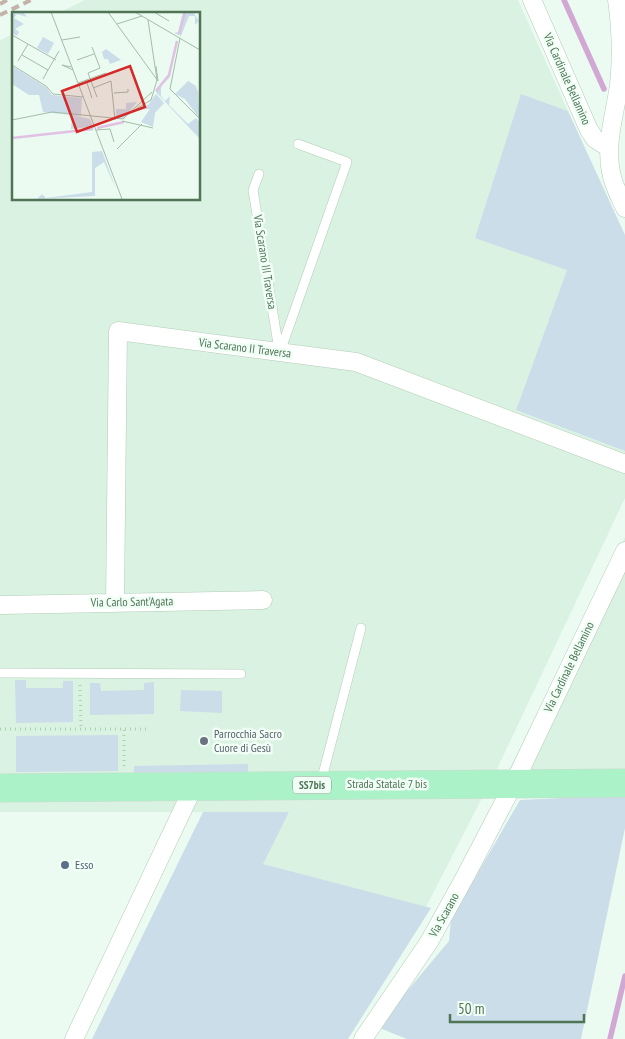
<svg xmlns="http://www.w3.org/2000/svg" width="625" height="1039" viewBox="0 0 625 1039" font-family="'PT Sans Narrow',sans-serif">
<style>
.residential{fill:#daf2e2}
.green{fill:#cadde8}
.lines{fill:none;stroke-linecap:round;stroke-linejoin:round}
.stream{stroke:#d1a8d4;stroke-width:5.5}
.service-casing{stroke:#b2ccb7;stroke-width:10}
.minor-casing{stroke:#b2ccb7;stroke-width:19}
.primary-casing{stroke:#ced8cf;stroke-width:29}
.path{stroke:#a8d3af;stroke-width:3;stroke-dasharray:1 4;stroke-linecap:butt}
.service{stroke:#fff;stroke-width:9}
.minor{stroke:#fff;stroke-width:18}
.primary{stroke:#abf2c8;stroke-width:28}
.rail{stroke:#c5b2a9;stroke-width:4;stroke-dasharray:8 5;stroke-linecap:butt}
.worship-dot{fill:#6b7280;stroke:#f1fef6;stroke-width:2}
.service-dot{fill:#5c6f8a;stroke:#f1fef6;stroke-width:2}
.labels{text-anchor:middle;stroke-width:5;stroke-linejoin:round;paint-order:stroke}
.shield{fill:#f1fef6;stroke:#809d85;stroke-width:1}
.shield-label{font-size:11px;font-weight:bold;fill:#507455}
.street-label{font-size:12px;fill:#507455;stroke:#f1fef6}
.worship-label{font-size:12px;fill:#5b616d;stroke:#f1fef6;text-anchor:start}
.service-label{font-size:12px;fill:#4e5e75;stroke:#f1fef6;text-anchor:start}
.inset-river{fill:none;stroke:#e1c1e3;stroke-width:2.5}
.inset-road{fill:none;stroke:#a4bdaa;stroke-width:1}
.view{fill:#d62828;fill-opacity:0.15;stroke:#d62828;stroke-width:2.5}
.inset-edge{fill:none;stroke:#507455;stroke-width:2.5}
</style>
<rect width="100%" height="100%" fill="#ebfbf1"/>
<path class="residential" d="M85,0h433l50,111 -47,-17 46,176 -51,140 109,41v47l-127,269 -72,140 -164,-43 27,-52h-289v-772l14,-6v165h185v-185h-143z
M625,537v237l-120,4z"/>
<path class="green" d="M521,94l47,17 57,124v216l-109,-41 51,-140 -92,-32z
M15,680h11v8h37v-7h10v41l-57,1z
M154,682v32l-64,1v-32h10l1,8 43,-1v-7z
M181,690l41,1v22l-42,-2z
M118,735v36l-102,1v-36z
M248,764v11l-114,1v-10z
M625,795v33l-44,211h-174l-30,-12 72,-86 2,-22 69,-119z
M203,812h86l-26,52 168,44 -83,131h-256z"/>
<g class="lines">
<path class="stream" d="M564,0l40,89
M610,1039l15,-63"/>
<g class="service-casing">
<path id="service" d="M259,174l-6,16 26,160
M280,352l67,-190 -49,-18
M0,673l241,1
M321,782l40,-154"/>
</g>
<g class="minor-casing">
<path id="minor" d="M532,0l57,130 6,9 14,9
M617,0c4,28 5,56 2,85 -4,29 -14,58 -8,87 2,13 9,25 14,36
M115,603l3,-272 238,31 269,102
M0,605l263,-5
M74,1039l120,-253
M363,1039l66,-97 37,-67 48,-92 111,-232"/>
</g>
<g class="primary-casing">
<path id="primary" d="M0,788l625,-5"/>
</g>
<path class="path" d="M80,685l1,44
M0,729h148
M124,766v-37"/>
<use href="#service" class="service"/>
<use href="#minor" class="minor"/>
<use href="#primary" class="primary"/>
<path class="rail" d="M0,4l7,-4
M0,15l31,-15"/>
</g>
<circle class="worship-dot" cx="204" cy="741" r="5"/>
<circle class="service-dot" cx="65" cy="865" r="5"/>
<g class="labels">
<rect class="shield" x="293" y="776.5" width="38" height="17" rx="4"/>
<g class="shield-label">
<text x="312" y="789">SS7bis</text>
</g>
<g class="street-label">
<text transform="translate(567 79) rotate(66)" y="4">Via Cardinale Bellamino</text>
<text transform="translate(265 262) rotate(81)" y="4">Via Scarano III Traversa</text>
<text transform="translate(245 348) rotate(7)" y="4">Via Scarano II Traversa</text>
<text transform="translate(132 602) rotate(-1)" y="4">Via Carlo Sant'Agata</text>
<text transform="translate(569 667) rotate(-64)" y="4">Via Cardinale Bellamino</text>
<text x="387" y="788">Strada Statale 7 bis</text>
<text transform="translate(444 915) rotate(-61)" y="4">Via Scarano</text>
</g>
<g class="worship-label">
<text x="214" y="738">Parrocchia Sacro<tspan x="214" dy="14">Cuore di Gesù</tspan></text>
</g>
<g class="service-label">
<text x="75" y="869">Esso</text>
</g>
</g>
<g transform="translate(12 12)">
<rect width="188" height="188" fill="#ebfbf1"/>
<path d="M0,0h11l4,5 -10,-3 -3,4 10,6 -9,5 4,3 -2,4 -5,-3zM171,0h10l6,9 -4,4v-9h-6l-8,20 -7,-3 4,-1zM31,25l11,6 -6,11 -11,-6zM165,26l-7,39 -9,9v10l4,5 5,-5 -1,9 19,19 8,-6 3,3v17l-43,-46 12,-17zM94,37l15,11 -11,4 -2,-5h-4l-2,-7zM0,54l34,21 6,8 30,3 -1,18 -38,-4 -4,-17h-10l-17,-11zM176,69l8,5 2,6 1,26 -14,-19 -10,-5zM144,82l8,9 -9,10 -2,14 -12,-5 9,-13 -13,1 11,-5zM125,90l-13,16 -8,1v-10h10v-6zM60,103l18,4 4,10 -3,-2 -20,2zM90,139l14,38 -12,-27 -9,6v28l-58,3 5,-5 4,4 46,-6v-40z" fill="#cadde8"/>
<path class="inset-river" d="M167,22l6,-22M144,79l13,-16 8,-34M85,116l27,-6M0,126l81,-9"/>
<path class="inset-road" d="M39,0l71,187M96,0l50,69 -2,-15M123,0l65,38M142,0l15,9M105,12l25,-8M0,23l44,25M168,26l-10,51 30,30M50,28l18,-3M80,35l8,21 -12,5 9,24M10,43l26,15 -5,9M65,48l17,-6M6,49l10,-17M0,53l34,21 7,8 30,3M59,55l-9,-2 11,5M36,58l11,-19M74,68l6,18M66,71l28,-10M81,76l18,-7 4,39M102,81l14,-1v-3M124,97l15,-9 6,-20 -9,-60M0,108l40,-8 71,7 29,-27M110,109l31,7M84,118l14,-1 4,13M105,137l25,-25"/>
<path class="view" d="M118,54l15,41 -68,25 -15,-41z"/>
<rect width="188" height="188" class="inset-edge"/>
</g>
<path d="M450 1014v8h134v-8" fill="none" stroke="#507455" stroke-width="2.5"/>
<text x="458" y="1014" font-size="15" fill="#507455" stroke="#f1fef6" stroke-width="4" paint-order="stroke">50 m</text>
</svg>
